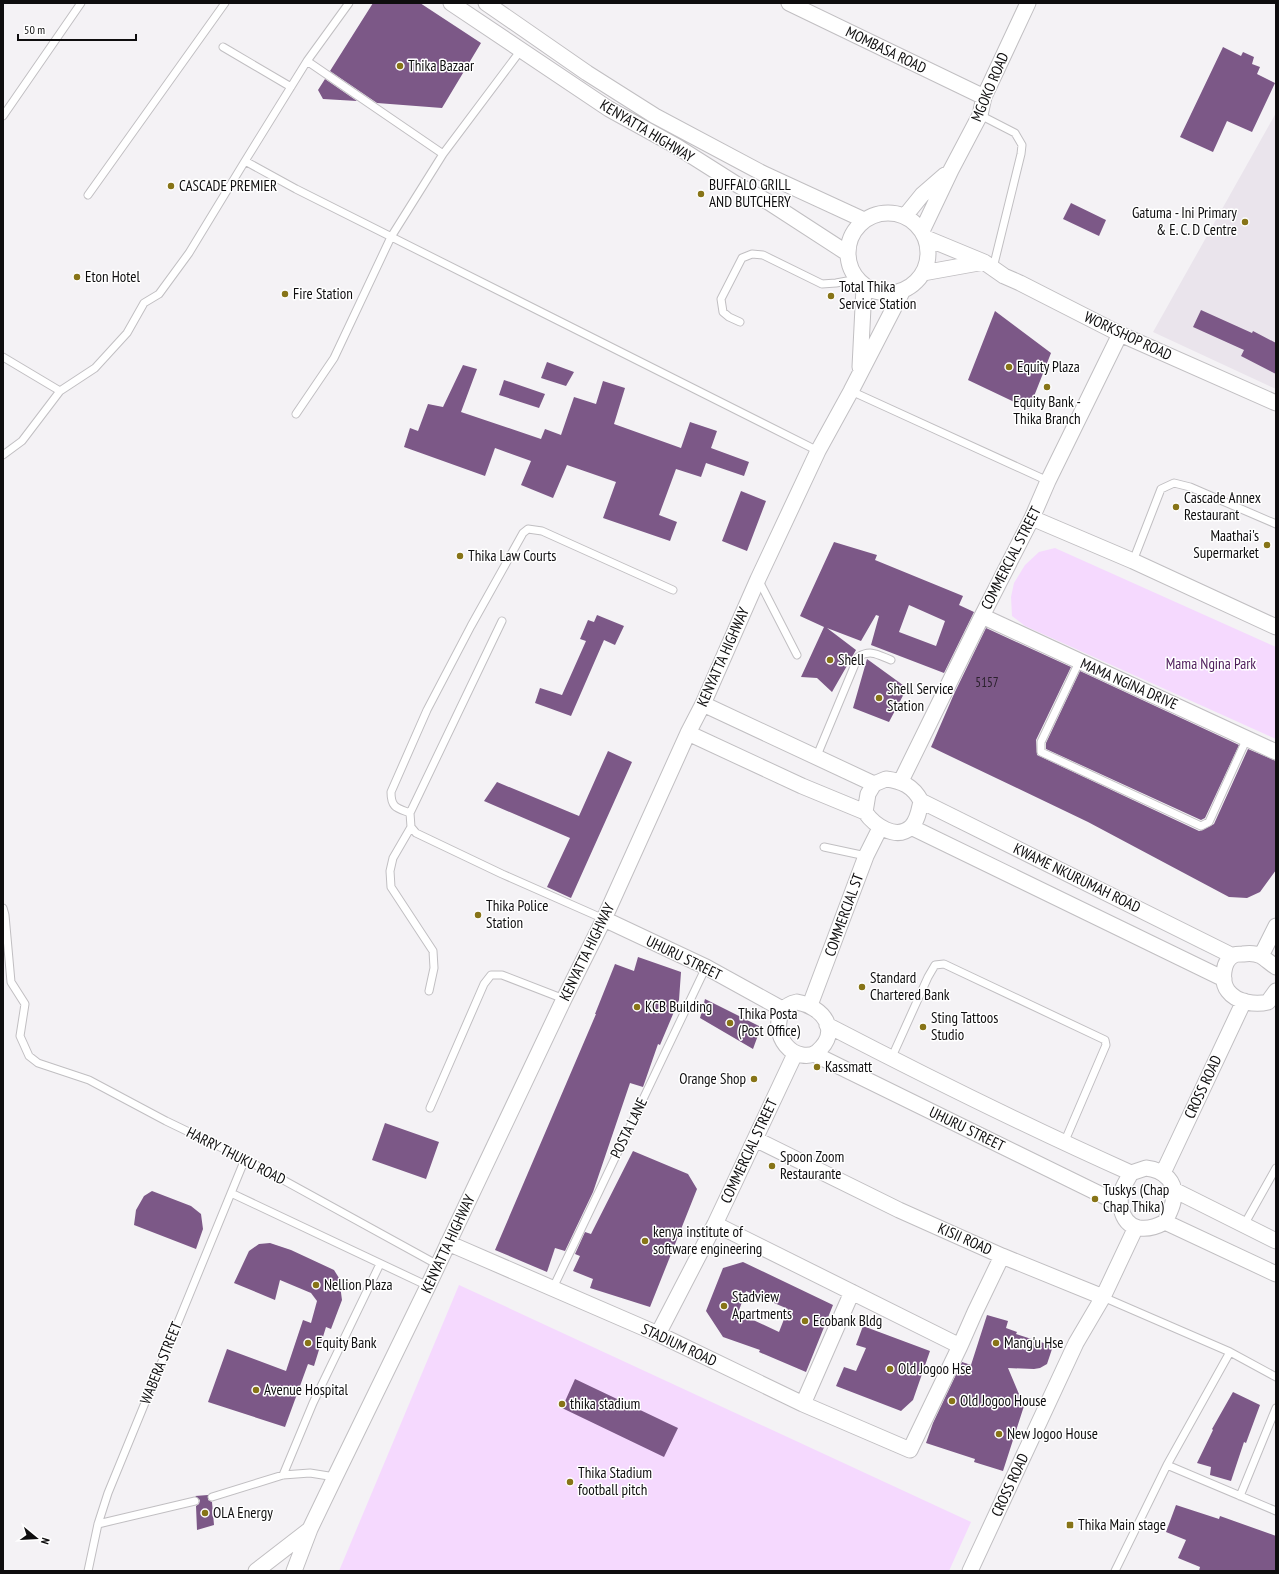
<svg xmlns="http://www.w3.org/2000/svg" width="1279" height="1574" viewBox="0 0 1279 1574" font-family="'PT Sans Narrow',sans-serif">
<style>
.built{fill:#eae4ec}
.green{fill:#f5d9fe}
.building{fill:#7c5887;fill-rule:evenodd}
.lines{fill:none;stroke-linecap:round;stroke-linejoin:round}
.lane-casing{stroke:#c1bfc2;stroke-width:9}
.street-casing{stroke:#c1bfc2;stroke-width:17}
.lane{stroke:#fff;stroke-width:7}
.street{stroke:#fff;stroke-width:15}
.poi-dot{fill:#877417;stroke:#fff;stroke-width:1.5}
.labels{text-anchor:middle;stroke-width:3;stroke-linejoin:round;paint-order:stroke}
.number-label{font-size:13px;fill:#2a202c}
.street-label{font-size:15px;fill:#0e0d0e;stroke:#fff}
.poi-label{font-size:15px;fill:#0e0d0e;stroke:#fff;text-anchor:start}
.park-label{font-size:15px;fill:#4c1b59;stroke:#fff}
</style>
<rect width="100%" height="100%" fill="#f4f2f5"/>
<path class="built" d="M1276,113v276l-123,-57z"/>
<path class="green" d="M1055,548l221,99v92l-251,-113 -13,-10 -1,-19 3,-14 11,-18 14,-13z
M459,1285l512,237 -22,49h-610z"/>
<path class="building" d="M373,3h47l61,40 -39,65 -65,-5 -47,-32z
M1223,47l18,9 2,-4 11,5 -2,7 8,3 -3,7 18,9 -23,49 -25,-11 -14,31 -33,-15z
M325,79l32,22 -34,-2 -5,-9z
M1071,203l35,17 -7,16 -36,-17z
M1201,310l51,23 1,-2 23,12v31l-35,-18 3,-6 -51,-23z
M995,311l56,42 -22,56 -61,-29z
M547,362l27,10 -8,14 -25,-8z
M463,365l14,4 -16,43 80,27 4,-10 16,6 13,-38 22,7 7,-23 22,7 -11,36 67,24 9,-26 27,9 -6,17 38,14 -5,14 -38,-13 -5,14 -25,-8 -17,46 18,7 -7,19 -67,-23 13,-36 -49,-17 -14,33 -32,-13 10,-24 -36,-13 -10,28 -81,-29 6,-19 8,3 10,-27 15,3z
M504,380l41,14 -6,14 -40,-13z
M741,491l25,10 -19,50 -25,-10z
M834,542l43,13 -2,5 88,36 -4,9 15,7 -30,61 -73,-28 8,-29 -3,-1 -15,26 -34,-13 29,22 -24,42 -15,-14 -16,-1 23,-50 -24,-11zM909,605l36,16 -9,25 -37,-14z
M597,615l27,11 -9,19 -11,-5 -33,76 -36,-13 5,-15 22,7 24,-54 -6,-2 8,-19 6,2z
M986,628l85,39 -35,73 1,15 162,76 4,-1 11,-6 34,-75 28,12v109l-16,22 -13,6 -18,-1 -141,-75 -157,-75 23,-53z
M867,659l40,29 -18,34 -36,-14z
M1080,671l159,74 -34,73 -4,2 -155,-71v-6z
M608,751l24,11 -61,136 -24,-11 23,-49 -86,-37 13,-19 82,34z
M638,957l43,15 -2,28 -19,45 -2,-1 -15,43 -13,-4 -37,109 -28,59 -10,-3 -8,24 -52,-22 101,-236h-1l20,-50 19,7z
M705,999l56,28 -8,22 -53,-31z
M385,1123l54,19 -13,37 -54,-19z
M633,1151l55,23 9,15 -47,118 -60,-19 3,-9 -20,-8 7,-15 -5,-2 10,-22 6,2z
M152,1191l39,15 10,8 2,15 -7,20 -62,-24 2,-15 8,-14z
M270,1243l21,7 43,20 5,8 3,22 -11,29 -5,-2 -12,39 -6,-2 -23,63 -77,-25 19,-53 59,22 17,-51 8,3 6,-22 -6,-8 -31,-13 -5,20 -41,-17 15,-32 10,-7z
M743,1262l90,43 -27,67 -47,-20 1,-2 -37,-13 -17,-26 17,-43zM746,1291l42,18 -9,23 -41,-19z
M987,1315l21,6 -2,7 11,4 -1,2 37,12 -6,18 -7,4 -6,1 -26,-1 16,38 -21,65 -29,-9 1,-3 -49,-16 7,-20 29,-61 9,3z
M863,1326l67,25 -17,49 -12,11 -65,-25 8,-19 12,4 10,-23 -10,-3z
M575,1379l103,49 -14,29 -102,-49z
M1233,1392l27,13 -14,38 -2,-1 -13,39 -21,-6 1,-8 -14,-4 16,-33 -1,-1z
M208,1495v5l4,2 2,23 -17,5 -1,-24 3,-2 1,-4 -5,-4z
M1176,1505l43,14 1,-3 56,20v35h-77l1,-4 -22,-9 8,-18 -20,-8z"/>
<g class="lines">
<g class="lane-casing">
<path id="lane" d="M223,47l68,40
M307,61l136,93
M980,115l35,18 7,12 -1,9 -28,114
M3,116l78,-113
M245,161l62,-100 42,-58
M88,195l137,-192
M740,322l-11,-5 -6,-5 -2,-13 21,-41 10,-4 11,1 59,29 14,-1 22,-4
M3,357l57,34
M851,391l197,90
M296,414l38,-56 57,-121 52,-83 78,-104
M3,455l19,-14 38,-50 35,-23 32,-35 17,-30 15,-9 30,-41 56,-92 51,28 522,262
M1133,561l28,-72 13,-6 16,4 86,37
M758,579l39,76
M502,621l-92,192 1,14 5,6 86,41 102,45
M1079,662l-38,80v10l160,74 8,-4 38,-84
M816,758l42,-101c13,-8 20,-2 33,3
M410,813c-13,-5 -19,-5 -19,-21l36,-82 44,-84 52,-93 5,-4 14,2 131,59
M411,827l-18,31 -3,13 1,16 42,64 1,17 -5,23
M824,847l42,9
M3,908l2,7 6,67 14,22 -5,32 9,20 9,7 51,17 77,41 79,38 193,106
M891,1059l37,-82 7,-12 9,-1 161,76 1,5 -42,98
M430,1108l54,-124 7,-9h11l62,24
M231,1193l197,93
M1244,1225l32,-57
M553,1288l153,-321
M1103,1297l127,55 46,25
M1167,1465l109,46
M283,1475l30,-72 67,-139
M1240,1496l36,-88
M212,1497l71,-22 27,-2 25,4
M98,1524l97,-23
M88,1571l10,-47 10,-31 137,-334
M1115,1571l52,-106 63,-113"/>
</g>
<g class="street-casing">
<path id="street" d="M451,3l158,106 67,37 60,38 34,19 77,50
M486,3l101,70 68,43 107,57 102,47
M789,3l195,94
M848 253a40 40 0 1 1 80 0a40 40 0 1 1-80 0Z
M905,216l17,-21 23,-20
M922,231l29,-61 29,-55 4,-18 44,-94
M926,238l58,24 20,14 16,7 100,51 156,69
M923,273l61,-11
M860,367l4,-80
M1032,518l101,43 143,66
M982,616l294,136
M703,704l171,80
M688,733l114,53 63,26
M886,779c16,2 27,7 35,22 -2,9 -3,19 -10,26 -15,14 -37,-2 -46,-15l3,-18 6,-10z
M901,781l81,-165 50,-98 16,-37 72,-147
M921,801l312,155
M911,827l313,152
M604,919l102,48 78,43
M1261,956l15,-30
M1276,967c-5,-3 -10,-8 -15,-11 -6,-3 -12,-3 -18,-2 -3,0 -7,0 -9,1 -12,6 -13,27 -6,36 9,12 28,14 40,11l8,-11
M797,1002c26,5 45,29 20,50 -4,3 -9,4 -15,3 -27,-5 -33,-48 -5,-53z
M810,1005l56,-149 14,-28
M827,1025c100,52 201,102 304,148
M814,1054l306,150
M1146,1168c18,2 32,14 27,34 -1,6 -5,13 -8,20 -18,10 -39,10 -44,-14 -1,-5 -1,-11 0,-15 2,-7 7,-14 10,-20z
M1163,1173l81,-172
M1174,1190l102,51
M1165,1222l111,52
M715,1224l245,122
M448,1243l210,91 145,70 107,46 50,-104 15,-34 27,-56 -103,-46 -144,-71
M1002,1256l101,41
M658,1334l57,-110 80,-170
M803,1404l49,-112
M256,1571l53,-41
M294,1571l16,-42 25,-52 93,-191 136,-287 40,-80 84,-186 15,-29 55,-125 60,-128 33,-60 51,-99
M970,1571l106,-228 27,-46 33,-70"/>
</g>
<use href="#lane" class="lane"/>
<use href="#street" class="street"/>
</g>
<g class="poi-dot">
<circle cx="400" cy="66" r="4"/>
<circle cx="171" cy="186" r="4"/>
<circle cx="701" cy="194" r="4"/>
<circle cx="1245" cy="222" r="4"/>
<circle cx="77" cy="277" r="4"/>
<circle cx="285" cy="294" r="4"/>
<circle cx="831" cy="296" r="4"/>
<circle cx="1009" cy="367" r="4"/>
<circle cx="1047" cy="387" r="4"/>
<circle cx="1176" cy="507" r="4"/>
<circle cx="1267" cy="545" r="4"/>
<circle cx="460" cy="556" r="4"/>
<circle cx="830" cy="660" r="4"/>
<circle cx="879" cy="698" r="4"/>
<circle cx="478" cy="915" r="4"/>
<circle cx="862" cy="987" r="4"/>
<circle cx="637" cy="1007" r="4"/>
<circle cx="730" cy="1023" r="4"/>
<circle cx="923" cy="1027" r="4"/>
<circle cx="817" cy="1067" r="4"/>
<circle cx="754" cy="1079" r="4"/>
<circle cx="772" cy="1166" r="4"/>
<circle cx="1095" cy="1199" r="4"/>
<circle cx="645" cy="1241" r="4"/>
<circle cx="316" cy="1285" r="4"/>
<circle cx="724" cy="1306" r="4"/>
<circle cx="805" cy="1321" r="4"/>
<circle cx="308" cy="1343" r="4"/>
<circle cx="996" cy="1343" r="4"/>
<circle cx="890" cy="1369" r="4"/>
<circle cx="256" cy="1390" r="4"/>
<circle cx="952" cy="1401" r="4"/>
<circle cx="562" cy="1404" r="4"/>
<circle cx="999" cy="1434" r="4"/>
<circle cx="570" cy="1482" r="4"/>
<circle cx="205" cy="1513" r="4"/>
<rect x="1066" y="1521" width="8" height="8" rx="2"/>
</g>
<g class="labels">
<g class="number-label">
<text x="987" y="687">5157</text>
</g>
<g class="street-label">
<text transform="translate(886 50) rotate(26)" y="5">MOMBASA ROAD</text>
<text transform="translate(990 87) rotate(-67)" y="5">MGOKO ROAD</text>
<text transform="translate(647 131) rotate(31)" y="5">KENYATTA HIGHWAY</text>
<text transform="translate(1128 336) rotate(25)" y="5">WORKSHOP ROAD</text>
<text transform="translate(1011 558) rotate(-63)" y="5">COMMERCIAL STREET</text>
<text transform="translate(723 657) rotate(-66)" y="5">KENYATTA HIGHWAY</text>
<text transform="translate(1129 684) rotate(24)" y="5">MAMA NGINA DRIVE</text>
<text transform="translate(1077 878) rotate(26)" y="5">KWAME NKURUMAH ROAD</text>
<text transform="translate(844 915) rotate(-70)" y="5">COMMERCIAL ST</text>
<text transform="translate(587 952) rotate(-64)" y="5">KENYATTA HIGHWAY</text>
<text transform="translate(684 958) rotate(26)" y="5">UHURU STREET</text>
<text transform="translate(1203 1087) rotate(-65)" y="5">CROSS ROAD</text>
<text transform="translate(629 1128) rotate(-64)" y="5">POSTA LANE</text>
<text transform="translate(967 1129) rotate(26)" y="5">UHURU STREET</text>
<text transform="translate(749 1151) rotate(-65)" y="5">COMMERCIAL STREET</text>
<text transform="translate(236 1156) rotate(27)" y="5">HARRY THUKU ROAD</text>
<text transform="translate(965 1239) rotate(24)" y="5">KISII ROAD</text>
<text transform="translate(448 1244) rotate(-65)" y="5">KENYATTA HIGHWAY</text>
<text transform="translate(679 1345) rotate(25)" y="5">STADIUM ROAD</text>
<text transform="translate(161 1363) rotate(-68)" y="5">WABERA STREET</text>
<text transform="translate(1010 1485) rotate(-65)" y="5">CROSS ROAD</text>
</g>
<g class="poi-label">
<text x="408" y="71">Thika Bazaar</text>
<text x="709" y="190">BUFFALO GRILL<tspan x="709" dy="17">AND BUTCHERY</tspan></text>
<text x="179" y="191">CASCADE PREMIER</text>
<text x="1237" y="218" text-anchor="end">Gatuma - Ini Primary<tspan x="1237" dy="17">&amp; E. C. D Centre</tspan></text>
<text x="85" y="282">Eton Hotel</text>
<text x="839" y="292">Total Thika<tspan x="839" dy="17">Service Station</tspan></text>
<text x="293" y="299">Fire Station</text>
<text x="1017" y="372">Equity Plaza</text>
<text x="1047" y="407" text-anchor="middle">Equity Bank -<tspan x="1047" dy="17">Thika Branch</tspan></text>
<text x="1184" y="503">Cascade Annex<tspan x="1184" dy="17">Restaurant</tspan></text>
<text x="1259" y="541" text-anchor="end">Maathai's<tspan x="1259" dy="17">Supermarket</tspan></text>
<text x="468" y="561">Thika Law Courts</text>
<text x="838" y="665">Shell</text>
<text x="887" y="694">Shell Service<tspan x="887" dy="17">Station</tspan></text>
<text x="486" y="911">Thika Police<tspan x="486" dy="17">Station</tspan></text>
<text x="870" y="983">Standard<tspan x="870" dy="17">Chartered Bank</tspan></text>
<text x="645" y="1012">KCB Building</text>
<text x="738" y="1019">Thika Posta<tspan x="738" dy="17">(Post Office)</tspan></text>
<text x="931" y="1023">Sting Tattoos<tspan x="931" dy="17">Studio</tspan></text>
<text x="825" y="1072">Kassmatt</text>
<text x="746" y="1084" text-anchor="end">Orange Shop</text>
<text x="780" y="1162">Spoon Zoom<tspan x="780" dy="17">Restaurante</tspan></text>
<text x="1103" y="1195">Tuskys (Chap<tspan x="1103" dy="17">Chap Thika)</tspan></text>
<text x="653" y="1237">kenya institute of<tspan x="653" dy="17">software engineering</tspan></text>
<text x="324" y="1290">Nellion Plaza</text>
<text x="732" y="1302">Stadview<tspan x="732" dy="17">Apartments</tspan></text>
<text x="813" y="1326">Ecobank Bldg</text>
<text x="316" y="1348">Equity Bank</text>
<text x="1004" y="1348">Mang'u Hse</text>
<text x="898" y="1374">Old Jogoo Hse</text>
<text x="264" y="1395">Avenue Hospital</text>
<text x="960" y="1406">Old Jogoo House</text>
<text x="570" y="1409">thika stadium</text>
<text x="1007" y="1439">New Jogoo House</text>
<text x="578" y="1478">Thika Stadium<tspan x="578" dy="17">football pitch</tspan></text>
<text x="213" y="1518">OLA Energy</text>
<text x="1078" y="1530">Thika Main stage</text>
</g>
<g class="park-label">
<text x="1211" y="669">Mama Ngina Park</text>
</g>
</g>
<rect width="1279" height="1574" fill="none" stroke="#0e0d0e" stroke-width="8"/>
<g transform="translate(36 1538) rotate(108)" stroke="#ffffff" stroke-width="3" paint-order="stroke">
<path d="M0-3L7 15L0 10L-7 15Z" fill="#0e0d0e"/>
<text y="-6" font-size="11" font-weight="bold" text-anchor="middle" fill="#0e0d0e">N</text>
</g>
<path d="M18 34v6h118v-6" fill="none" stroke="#0e0d0e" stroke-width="2"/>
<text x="24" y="34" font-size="12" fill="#0e0d0e" stroke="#ffffff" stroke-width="3" paint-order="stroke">50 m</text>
</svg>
